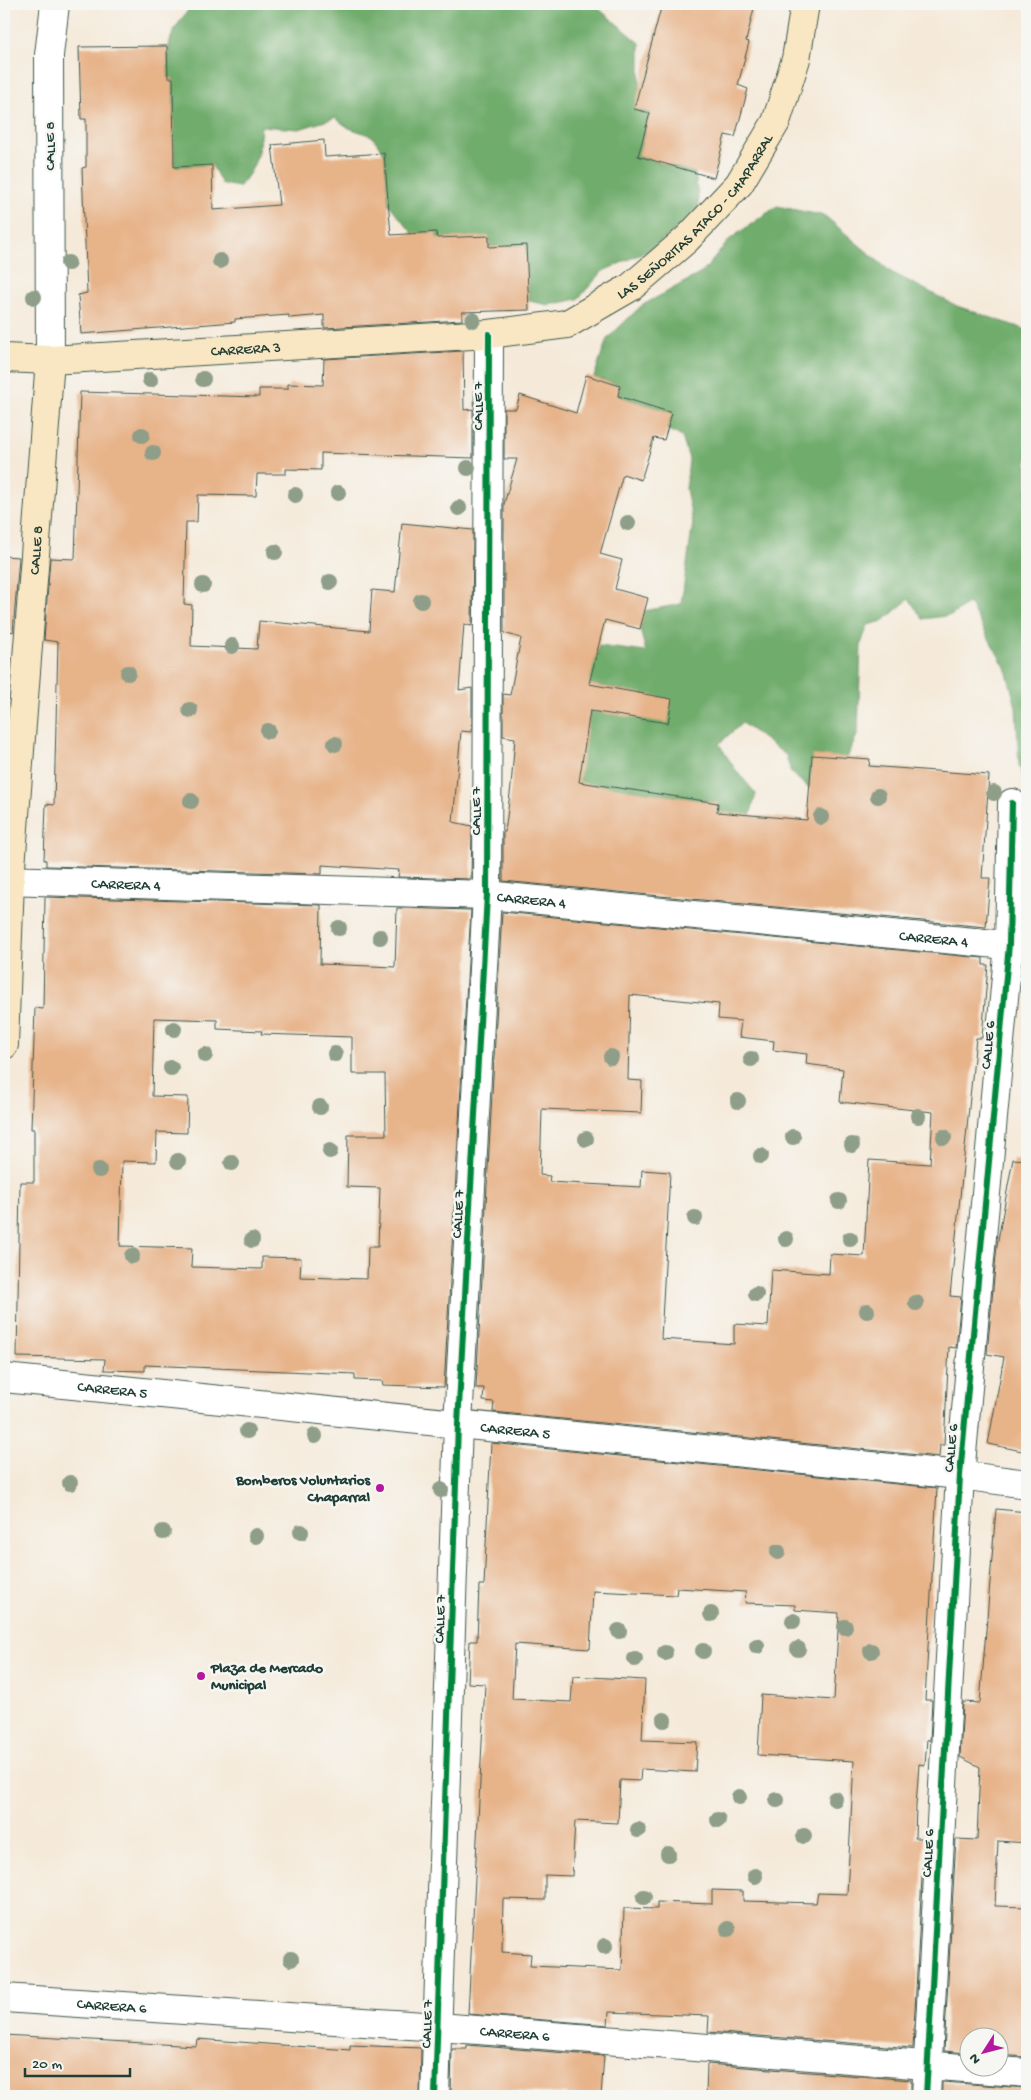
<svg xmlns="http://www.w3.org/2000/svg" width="1031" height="2100" viewBox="0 0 1031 2100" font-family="'Gochi Hand',sans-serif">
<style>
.forest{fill:#70ac6c;stroke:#487450}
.building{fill:#e7b389;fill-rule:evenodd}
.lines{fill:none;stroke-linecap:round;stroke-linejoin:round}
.street-casing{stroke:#3f574d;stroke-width:30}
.secondary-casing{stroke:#3f574d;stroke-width:30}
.street{stroke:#fff;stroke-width:28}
.secondary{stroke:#f9e7c3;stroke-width:28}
.cycleway-casing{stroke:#f6f6f2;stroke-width:9}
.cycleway{stroke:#00873e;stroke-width:6}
.tree{fill:#8e9e89}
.poi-dot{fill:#b5179e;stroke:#f6f6f2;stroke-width:2}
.labels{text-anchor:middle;stroke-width:5;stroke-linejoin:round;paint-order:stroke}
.street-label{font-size:15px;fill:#1f3d34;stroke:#f6f6f2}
.poi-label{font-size:15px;font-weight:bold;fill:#1f3d34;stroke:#f6f6f2;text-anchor:end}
</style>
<rect width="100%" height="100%" fill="#f6f6f2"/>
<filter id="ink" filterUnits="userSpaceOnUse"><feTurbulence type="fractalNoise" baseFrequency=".02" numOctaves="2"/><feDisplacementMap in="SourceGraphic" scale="10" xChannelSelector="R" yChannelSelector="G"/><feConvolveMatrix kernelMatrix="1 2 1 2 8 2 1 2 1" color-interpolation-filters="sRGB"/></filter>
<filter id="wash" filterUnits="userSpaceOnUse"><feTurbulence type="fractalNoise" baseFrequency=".0096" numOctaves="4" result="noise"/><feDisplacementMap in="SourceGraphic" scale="20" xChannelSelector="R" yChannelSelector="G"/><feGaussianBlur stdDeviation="1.12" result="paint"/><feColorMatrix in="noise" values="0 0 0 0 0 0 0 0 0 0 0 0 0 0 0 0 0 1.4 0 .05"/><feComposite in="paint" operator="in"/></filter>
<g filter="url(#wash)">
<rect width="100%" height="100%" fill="#f5eada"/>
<path class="forest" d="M193,4h400l47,39v46l-6,20 16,4 -12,43 57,17 4,33 -23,24 -26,20 -47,21 -25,28 -29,6 -20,-4 -3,-56 -37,2v-10l-52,1 -1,-6 -23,2 -25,-31 -4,-50 -12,-17 -23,-8 -14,-10 -36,11 -38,-3c-2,27 -4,41 -22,61l-17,-3 -10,-19 -38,2 -1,-89h-5c-1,-40 1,-43 25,-74z
M777,206l48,10 66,56 66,34 70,24v457l-8,-22 -3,-58 -10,-38 -37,-66 -17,12 -29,4 -14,-20 -26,22 -15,4 -7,19 -3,89 -11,25 -35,-3 -3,33 -18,-15 -5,-18 -44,-32 -23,21 16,25 21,25 -6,22 -35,6 3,-19 -87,-13 -78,2 7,-48 24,4 6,-38 29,5 4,-25 -40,-7 13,-26 3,-11 47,6 -6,-23 4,-18 37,-7 12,-81 -7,-34 3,-30 -7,-22 -15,-8 5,-16 -54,-17 2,-10 -26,-9 13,-38 34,-33 62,-34 27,-33z"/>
<g id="blocks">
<path class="building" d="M662,4h93l-9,37 3,1 -11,43 10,4 -13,48 -10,-2 -11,43 -76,-22 12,-43 -16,-4z
M167,46l1,32h5l1,89 38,-2 1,45 66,-5 -7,-60 52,-5 1,17 59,-4 7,82 45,-3 1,6 52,-2v11l37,-2 3,65 -67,2v8l-138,8v-13l-35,3v-3l-54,4v3l-154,12 -3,-39 9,-2 -5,-125 4,-1v-48h-5l-2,-72z
M463,351l1,59 9,-1v49l-152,-5v17l-35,-1v5h-29l-1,22 -58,-1 -1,27h-11l-2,82 8,1 -1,41 66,3 2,-28 110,10 3,-41 23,2 7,-69 71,7 -1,96 -8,-2 -5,66 13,-2v44l-11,-1 -8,91 19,4 -1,53 -73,-2 1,-7 -77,-5v9l-276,-8v-6h-2l2,-56 8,1 4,-163 -14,-2 6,-82 25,1 5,-167 179,5v-8h29v-5l35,1 1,-26z
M586,375l34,11 -2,10 54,17 -8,27 -10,-2 -13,42 -18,-6 -23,80 22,6 -7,29 33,9 -8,31 -35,-9 -16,64 83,15 -4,24 -78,-12 -11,71 139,21 -1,9 90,8 5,-65 58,4 -1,7 120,9 -7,103h8l-4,49 -483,-46v-49h2l6,-46 4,-48 -12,-2v-42l7,1 11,-57 -17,-5v-129l13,-45h-13v-50h12l4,-14 56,18z
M4,556l15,1 -6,75 -9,-2z
M45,897l276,8 -1,59 75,3 2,-59 74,2 -27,477 -61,-2 -1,-4 -27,-1v-6l-210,-9v6l-41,-1 1,-11 -88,-2 3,-175h14v-53h-3l4,-121 8,1zM154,1018l63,2v9l45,2 -1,3 91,3v37h33l1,61h-38l-1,52 33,1 -2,59h-10l-1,32 -67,-2 1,-19 -39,-1v12l-71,-2 1,-19 -72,-2 2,-85 34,1 1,-30 30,1 1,-36 -36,-1z
M502,912l481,46v7h5l-6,73h-6l-26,258 11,1 -5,51 -7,-1 -5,98h-4l-1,12 -446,-45 1,-10 -11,-1 1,-13h-8zM630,995l89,9 -1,15 23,2 -2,16 35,4 -1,9 34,4 -1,10 37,5 -3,33 93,10 -3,52 -61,-4 -5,96 -34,-2 -1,20 -58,-4 -3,56 -34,-2v20l-73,-5 9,-167 -28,-2 -1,17 -92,-5 1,-6 -10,-1 2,-66 99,4 1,-32 -14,-1z
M1013,1159l14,1v292l-39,-8 16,-87 -17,-3 10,-109z
M491,1443l446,45 -12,212h7l-2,41 -3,-2 -2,26 -6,-1 -3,42 -1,32h9l-11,210 -205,-16 1,-16 -100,-4 -1,13 -140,-11 17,-330 -17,-1 2,-42h7l2,-56h5zM677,1588l69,4 -1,11 50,2v5l44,3 -5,87 -73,-5 -3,60 96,6 -7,133 -29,-1 -2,10 -73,-2v-10l-31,-1v14l-55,-2v7l-33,-1 -2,62 -92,-4 1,-12 -29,-2 1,-53 42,1v-25l27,1 3,-55 43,2 2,-43 20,1 1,-12 54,3 2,-30 -55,-2 3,-60 -72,-4 -2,26 -59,-3 3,-55 75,5 3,-58 83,4z
M996,1509l31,3v331l-29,-2 -3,65 32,1v150l-29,-2v-17h-30v15l-24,-2 12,-212 21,1 3,-73 -20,-10 3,-55 17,1z
M4,2035l192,11 1,-7 153,11v-5l71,3 -1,48h-416z
M467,2045l137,11 -3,40h-35v-2l-63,-3v5h-52l1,-47h15z
M707,2064l204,16v16h-205z
M942,2082l85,6v8h-85z"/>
</g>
</g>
<g filter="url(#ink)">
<use href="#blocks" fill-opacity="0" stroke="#3f574d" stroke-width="1"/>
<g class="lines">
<g class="street-casing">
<g id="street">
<path d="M50,360l-1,-305 6,-51"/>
<path id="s1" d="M4,880l483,15 540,52"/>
<path id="s2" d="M4,1378l956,97 67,9"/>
<path id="s3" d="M4,1998l435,29 588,46"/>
<path d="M435,2096l23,-672 29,-529 2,-561"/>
<path d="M926,2096l34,-621 49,-531 3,-141"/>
</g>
</g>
<g class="secondary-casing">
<g id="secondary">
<path id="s4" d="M4,358l46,2 439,-26 78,-10 64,-37 56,-48 52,-55 37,-62 20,-63 9,-55"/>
<path id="s5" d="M4,1045l6,-165 40,-520"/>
</g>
</g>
<use href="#street" class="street"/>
<use href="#secondary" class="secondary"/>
<g class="cycleway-casing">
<path id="cycleway" d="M435,2096l23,-672 29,-529 2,-561
M926,2096l34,-621 49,-531 3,-141"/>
</g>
<use href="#cycleway" class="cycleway"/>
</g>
<g class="tree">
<circle cx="220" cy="261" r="8"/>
<circle cx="68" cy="263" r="8"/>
<circle cx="34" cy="297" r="8"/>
<circle cx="473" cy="320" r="8"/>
<circle cx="203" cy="379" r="8"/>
<circle cx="150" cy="380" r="8"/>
<circle cx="142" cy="435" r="8"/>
<circle cx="153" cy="453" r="8"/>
<circle cx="468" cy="468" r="8"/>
<circle cx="338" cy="493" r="8"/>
<circle cx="295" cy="495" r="8"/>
<circle cx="459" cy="508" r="8"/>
<circle cx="628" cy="523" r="8"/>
<circle cx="275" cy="552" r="8"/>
<circle cx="330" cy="582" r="8"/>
<circle cx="203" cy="585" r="8"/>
<circle cx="421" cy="601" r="8"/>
<circle cx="232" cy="646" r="8"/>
<circle cx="128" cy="673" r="8"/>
<circle cx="190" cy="710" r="8"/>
<circle cx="268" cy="731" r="8"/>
<circle cx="335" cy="744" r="8"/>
<circle cx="994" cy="793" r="8"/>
<circle cx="878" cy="796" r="8"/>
<circle cx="191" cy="801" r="8"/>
<circle cx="821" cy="817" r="8"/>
<circle cx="339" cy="928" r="8"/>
<circle cx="380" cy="937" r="8"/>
<circle cx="174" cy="1029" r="8"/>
<circle cx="335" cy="1054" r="8"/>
<circle cx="205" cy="1055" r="8"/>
<circle cx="611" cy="1057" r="8"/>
<circle cx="751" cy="1059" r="8"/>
<circle cx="171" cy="1068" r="8"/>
<circle cx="738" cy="1101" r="8"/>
<circle cx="320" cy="1107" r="8"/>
<circle cx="918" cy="1116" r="8"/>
<circle cx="793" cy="1137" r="8"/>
<circle cx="944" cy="1137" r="8"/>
<circle cx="586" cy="1139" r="8"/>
<circle cx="852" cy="1145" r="8"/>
<circle cx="330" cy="1151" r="8"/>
<circle cx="761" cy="1156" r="8"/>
<circle cx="178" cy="1161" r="8"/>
<circle cx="232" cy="1163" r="8"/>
<circle cx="99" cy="1170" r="8"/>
<circle cx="839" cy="1201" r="8"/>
<circle cx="695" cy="1218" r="8"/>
<circle cx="786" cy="1239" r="8"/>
<circle cx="850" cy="1239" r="8"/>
<circle cx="252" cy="1240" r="8"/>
<circle cx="132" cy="1256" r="8"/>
<circle cx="756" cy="1294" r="8"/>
<circle cx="916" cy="1303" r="8"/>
<circle cx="867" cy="1311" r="8"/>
<circle cx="247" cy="1431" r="8"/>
<circle cx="315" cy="1436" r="8"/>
<circle cx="70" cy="1483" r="8"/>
<circle cx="441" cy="1490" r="8"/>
<circle cx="163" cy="1532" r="8"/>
<circle cx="301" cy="1532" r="8"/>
<circle cx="256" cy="1536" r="8"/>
<circle cx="778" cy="1552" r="8"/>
<circle cx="711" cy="1614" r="8"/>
<circle cx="793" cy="1621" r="8"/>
<circle cx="845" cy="1627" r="8"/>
<circle cx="619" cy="1631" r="8"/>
<circle cx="757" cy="1646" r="8"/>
<circle cx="798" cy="1649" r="8"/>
<circle cx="703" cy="1651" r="8"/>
<circle cx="871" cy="1651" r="8"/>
<circle cx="665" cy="1653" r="8"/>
<circle cx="635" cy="1659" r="8"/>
<circle cx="664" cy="1720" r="8"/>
<circle cx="739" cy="1797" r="8"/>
<circle cx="835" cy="1799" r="8"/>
<circle cx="777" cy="1800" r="8"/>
<circle cx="718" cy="1820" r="8"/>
<circle cx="638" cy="1830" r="8"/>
<circle cx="804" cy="1836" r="8"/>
<circle cx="668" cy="1854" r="8"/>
<circle cx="755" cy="1876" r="8"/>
<circle cx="644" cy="1897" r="8"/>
<circle cx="728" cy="1929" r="8"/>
<circle cx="605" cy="1946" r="8"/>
<circle cx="291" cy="1959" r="8"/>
</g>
</g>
<g class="poi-dot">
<circle cx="380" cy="1488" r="5"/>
<circle cx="201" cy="1676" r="5"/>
</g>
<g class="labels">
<g class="street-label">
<text transform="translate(49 146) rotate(-90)" y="5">CALLE 8</text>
<text dy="5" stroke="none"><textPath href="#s4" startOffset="734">LAS SEÑORITAS ATACO - CHAPARRAL</textPath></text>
<text dy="5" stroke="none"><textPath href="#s4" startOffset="242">CARRERA 3</textPath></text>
<text transform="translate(477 406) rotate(-90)" y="5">CALLE 7</text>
<text dy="5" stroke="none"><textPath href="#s5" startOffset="496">CALLE 8</textPath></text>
<text transform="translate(475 811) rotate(-90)" y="5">CALLE 7</text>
<text dy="5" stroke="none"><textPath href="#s1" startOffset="122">CARRERA 4</textPath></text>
<text dy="5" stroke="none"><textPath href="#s1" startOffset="528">CARRERA 4</textPath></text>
<text dy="5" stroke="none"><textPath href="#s1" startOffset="932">CARRERA 4</textPath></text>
<text transform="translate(987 1045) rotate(-85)" y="5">CALLE 6</text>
<text transform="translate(457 1214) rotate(-87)" y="5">CALLE 7</text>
<text dy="5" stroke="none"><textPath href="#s2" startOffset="109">CARRERA 5</textPath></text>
<text dy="5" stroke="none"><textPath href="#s2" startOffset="514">CARRERA 5</textPath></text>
<text transform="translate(950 1448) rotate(-85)" y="5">CALLE 6</text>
<text transform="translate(439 1619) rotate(-88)" y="5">CALLE 7</text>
<text transform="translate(927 1853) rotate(-87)" y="5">CALLE 6</text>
<text dy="5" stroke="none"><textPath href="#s3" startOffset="108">CARRERA 6</textPath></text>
<text transform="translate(426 2024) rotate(-88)" y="5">CALLE 7</text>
<text dy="5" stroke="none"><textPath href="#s3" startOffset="512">CARRERA 6</textPath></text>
</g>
<g class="poi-label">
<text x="370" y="1484">Bomberos Voluntarios<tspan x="370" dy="17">Chaparral</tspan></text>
<text x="211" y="1672" text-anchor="start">Plaza de Mercado<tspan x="211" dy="17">Municipal</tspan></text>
</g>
</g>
<rect width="1031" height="2100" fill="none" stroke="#f6f6f2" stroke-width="20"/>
<g transform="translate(984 2052) rotate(234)"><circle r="24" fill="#f6f6f2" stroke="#a0aca6"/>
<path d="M0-4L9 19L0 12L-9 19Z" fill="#b5179e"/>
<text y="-8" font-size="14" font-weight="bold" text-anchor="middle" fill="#1f3d34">N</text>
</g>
<path d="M25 2068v8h105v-8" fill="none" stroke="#1f3d34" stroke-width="2.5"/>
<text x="32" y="2068" font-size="15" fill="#1f3d34" stroke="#f6f6f2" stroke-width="4" paint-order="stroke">20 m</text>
</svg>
